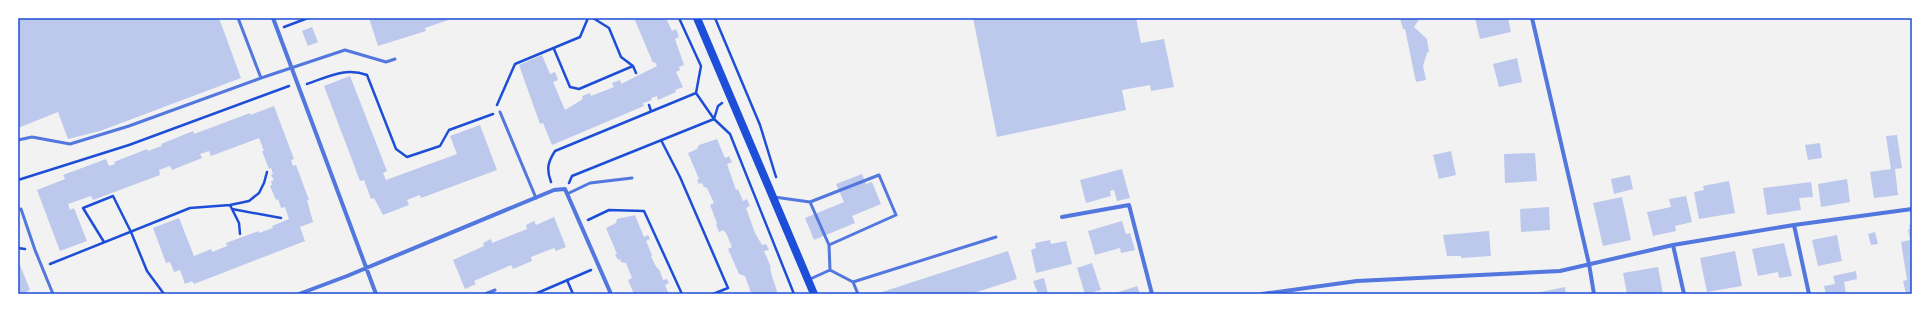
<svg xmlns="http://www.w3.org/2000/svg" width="1930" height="312" viewBox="0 0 1930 312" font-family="'DejaVu Sans',sans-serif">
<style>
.building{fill:#bdc9ec}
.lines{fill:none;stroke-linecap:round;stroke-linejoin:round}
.path{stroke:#1d4ed8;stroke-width:2.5}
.service{stroke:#5277de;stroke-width:3}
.minor{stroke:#5277de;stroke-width:4}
.secondary{stroke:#1d4ed8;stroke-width:8}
.neatline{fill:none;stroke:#1d4ed8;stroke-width:1.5}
</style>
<rect width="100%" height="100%" fill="#f2f2f2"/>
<path class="building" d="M18,18h201l22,60 -141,53 -32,8 -10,-27 -40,16z
M369,18h85l-29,10 1,3 -48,15z
M634,18h32l6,13 4,-2 3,8 -4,2 9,26 -5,2 1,3 -4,2 7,15 -8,3 1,2 -18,8 -1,-4 -6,2 1,2 -9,3 1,3 -92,39 -9,-22 -3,1 -21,-59 23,-10 8,19 5,-2 3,8 -5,2 12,28 18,-11 -1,-3 8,-3 1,3 23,-9 -2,-4 8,-3 1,4 36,-18 -2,-4 -2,1z
M973,18h163l5,25 23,-4 10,48 -23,4 -1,-6 -28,5 4,20 -129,27z
M1400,18h20l-6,9 13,12 2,13 -2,1 -4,13 3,14 -10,2 -11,-53h-2z
M1475,18h33l3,14 -31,7z
M312,27l6,15 -10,4 -6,-15z
M1517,58l5,24 -23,5 -6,-23z
M350,76l37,95 -4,2 3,7 71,-26 -7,-18 30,-11 17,45 -76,28 -1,-3 -13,5 2,5 -26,10 -9,-17 -3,1 -7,-19 -4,1 -36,-95z
M274,106l20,53 -3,1 2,6 3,-1 13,35h-2l6,22 -13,5 5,14 -111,43 -2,-3 -7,3 -5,-14 -6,2 -4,-10 -4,1 -13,-35 26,-10 15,38 17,-7 1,3 15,-6 -1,-3 33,-12v2l14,-5 -1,-2 17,-7 -4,-12 -4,1 -3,-9 -2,1 -6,-14 2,-1 -1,-4 3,-1 -3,-5 2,-1 -2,-6 -2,1 -7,-18h2l-5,-13 -48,18 -2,-5 -9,3 2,4 -30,12 -2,-4 -11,4 1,5 -67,25 -2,-4 -23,8 2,6 4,-2 13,33 -27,10 -23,-61 28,-11 -2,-4 43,-16 3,7 6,-2 -1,-2 33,-13 1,2 8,-3 6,-2 -1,-2 32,-13 1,3 56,-21v2z
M1897,135l5,33 -7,1 3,26 -24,3 -4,-26 21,-3 -5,-33z
M717,139l8,19 4,-2 3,6 -5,2 9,26 2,-1 5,12 4,-2 3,7 -4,2 9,25 7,12 4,-1 3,6 -5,1 7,16h-1l1,6 7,21h-30l3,-1 -6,-17 -6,-2 -11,-25 4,-2 -6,-14 -3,-3 -4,2 -3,-8 1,-1 -7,-18 4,-2 -7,-15 -3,-1 -2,-4 -3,1 -2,-4 2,-1 -11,-26 9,-4 2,-4z
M1820,143l2,15 -14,2 -3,-15z
M1451,151l5,24 -17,4 -6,-24z
M1535,153l2,28 -32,2 -1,-29z
M1122,169l8,29 -13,3 -3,-11 -4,1 1,5 -25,7 -6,-23z
M862,174l4,10 6,-2 9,22 -29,12 3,7 -41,17 -9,-22 39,-16 -8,-18z
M1630,175l3,14 -19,5 -3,-15z
M1847,179l3,23 -29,5 -3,-23z
M1729,181l6,32 -36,6 -5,-27 10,-2 -1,-4z
M1811,182l2,15 -14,1 2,12 -34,5 -4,-27z
M1686,196l6,26 -17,4 1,5 -23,5 -6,-24 24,-5 -2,-8z
M1622,197l9,43 -28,6 -10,-43z
M1549,207l1,23 -29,2 -1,-23z
M635,215l9,22 4,-2 2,4 -4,2 6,14 -1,1 4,9 5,6 3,9 4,-1 2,4 -4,2 4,9h-35l-6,-14 4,-2 -6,-15 -5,-1 -1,-3 -2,1 -3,-6h2l-11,-26 10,-5 1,-4z
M554,217l12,30 -10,4 -2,-3 -23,9 1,4 -19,8 -2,-4 -37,16 2,3 -11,5 -12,-29 31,-14 -1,-3 8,-4 1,4 35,-14 -1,-4 8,-4 2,4z
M1122,221l4,13 4,-1 5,17 -14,3 -1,-5 -25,7 -7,-24z
M1912,224v70h-6l-3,-13 4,-1 -6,-38 9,-2 -2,-11h2l-1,-4z
M1489,231l2,25 -30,2v-2h-14l-4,-21z
M1875,232l3,12 -7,1 -3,-11z
M1837,235l5,26 -24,5 -6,-26z
M1050,240l1,4 15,-3 6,23 -36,9 -5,-23 5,-2 -1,-5z
M1784,243l8,33 -13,2 -1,-6 -20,4 -6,-27z
M1008,251l9,28 -46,15h-95z
M1735,251l7,35 -35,6 -7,-34z
M18,260l12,30 -3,1 1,3h-10z
M1092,263l9,27 -16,4 -8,-26z
M1658,267l5,27h-36l-4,-21z
M1856,271l1,8 -13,3 2,12h-20l-2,-8 11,-2 -2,-8z
M1044,278l4,16h-10l-5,-13z
M1137,286l3,8h-27z
M1565,287l1,7h-30v-1z"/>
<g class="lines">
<path class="path" d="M593,18l16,10 12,29 12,9
M679,18l22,48 -5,27
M715,18l45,107 16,52
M284,27l24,-9
M554,49l16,38 9,2 54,-23 3,7
M307,84c21,-7 38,-17 60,-9l29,74 11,8 33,-11 9,-16 44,-16
M497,105l18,-41 65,-27 8,-19
M649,105l2,6
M661,140l19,37 48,111 -15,6
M18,180l111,-35 160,-59
M551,182c-5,-13 -3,-20 4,-31l141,-58 18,26 16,15 64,160
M569,183l3,-7 142,-57 4,-13 4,-3
M230,205l9,18 1,11
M232,209l49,9
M588,220l21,-10 35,1 38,83
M104,242l-21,-34 30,-12 18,36 16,39 17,23
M18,248l7,1
M50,264l140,-56 40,-3 19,-4 10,-8 5,-10 3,-11
M567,280l6,14
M535,294l56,-24"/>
<path class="service" d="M238,18l23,60 84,-28 41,12 9,-3
M500,112l36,86
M18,140l14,-3 38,7 59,-18 132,-48
M567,194l23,-11 42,-5
M774,197l36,5 19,43 1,25 -22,10
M810,202l69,-27 17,40 -67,30
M21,209l14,41 18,44
M830,270l23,12 5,12
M853,282l143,-45
M485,294l10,-4"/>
<path class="minor" d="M273,18l103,276
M1532,18l57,246 5,30
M1062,217l67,-12 23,89
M1794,225l15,69
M1673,245l11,49
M299,294l48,-18 207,-86 11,-1 46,105
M1262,294l95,-13 203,-10 113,-26 121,-20 118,-16"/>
<path class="secondary" d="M697,18l117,276"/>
</g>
<rect width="1930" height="312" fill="none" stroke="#ffffff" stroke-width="38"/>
<rect x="19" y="19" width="1892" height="274" class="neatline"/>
</svg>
